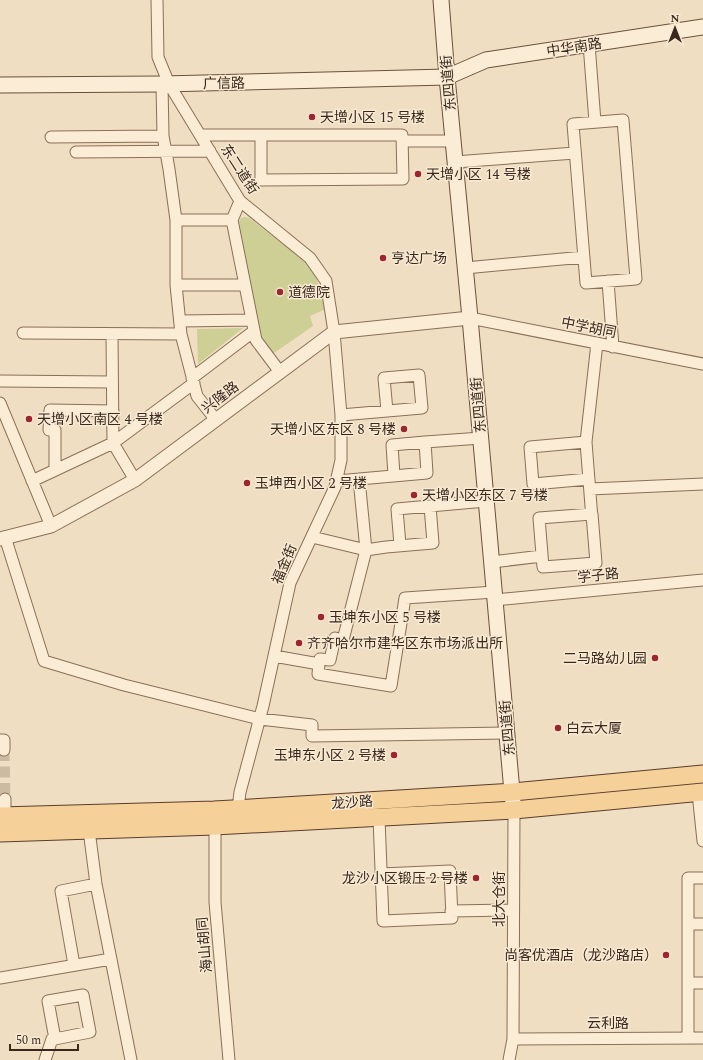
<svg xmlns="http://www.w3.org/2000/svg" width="703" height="1060" viewBox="0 0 703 1060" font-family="Spectral,'Noto Sans SC',serif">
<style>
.green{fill:#cdcf95}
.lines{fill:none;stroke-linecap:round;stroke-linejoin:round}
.minor-tunnel{stroke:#ccbaa1;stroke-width:11;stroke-dasharray:11 5.5;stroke-linecap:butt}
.minor-casing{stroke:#8b6f58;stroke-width:13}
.tertiary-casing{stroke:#8b6f58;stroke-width:15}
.secondary-casing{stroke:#6c503b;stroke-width:17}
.primary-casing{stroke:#583d2d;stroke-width:19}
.minor{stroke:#faecd5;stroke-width:11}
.tertiary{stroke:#faecd5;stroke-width:13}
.secondary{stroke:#faecd5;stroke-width:15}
.primary{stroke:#f5d098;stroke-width:17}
.poi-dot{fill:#9c2530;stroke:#f7e9d2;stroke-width:1.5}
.labels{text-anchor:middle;stroke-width:3;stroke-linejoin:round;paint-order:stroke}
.street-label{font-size:14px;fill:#3a281d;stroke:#f7e9d2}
.poi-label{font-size:14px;fill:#3a281d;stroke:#f7e9d2;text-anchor:start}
</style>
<rect width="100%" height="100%" fill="#f0dec2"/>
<path class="green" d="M245,217l4,1 59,45 7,11 11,35 -16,7 3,10 -42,29 -11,-17 -15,-67 -6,-50 2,-3z
M243,328l-45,36 -1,-35z"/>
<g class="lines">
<path class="minor-tunnel" d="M4,750l1,49"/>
<g class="minor-casing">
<path id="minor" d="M157,0l1,57 11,27 71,117 70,57 16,23 8,51 7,83v45l-6,27 -45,96 -27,123 -23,86 -2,17
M589,44l6,78
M162,84l1,52 6,33 7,51
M623,120l13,159 -50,4 -13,-159z
M200,135h202l1,44 -142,1v-45
M51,137l112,-1
M402,141h51
M76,152l134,-1
M455,162l120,-9
M240,201l-8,19 24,120 24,32
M465,268l119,-11
M608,281l5,66
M176,285h69
M470,318l233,46
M180,321l72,-1
M23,333l158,1 -5,-49v-65h56
M112,334l1,109 22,37
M181,334l16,62 19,24
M192,378l62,-47
M0,381l112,1
M0,403l51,123
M341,415l81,-7 -3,-33 -35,3 3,33
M425,442l56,-4
M586,442l-56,5 3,37 56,-5
M55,470v-40h-6l1,-20 63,1
M359,479l7,71 20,-3 47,-4 -3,-37 56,-5
M32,481l81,-38 81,-60
M337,481l90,-8 -2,-31 -33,3 2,30
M590,489l113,-5
M592,514l4,49 -53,4 -4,-49z
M592,519l-6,-77 11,-99
M5,537l39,124 80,24 136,34 52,6v11l195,-3
M400,545l-3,-36 33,-3
M492,562l50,-6
M495,600l208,-20
M274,656l45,8 1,-5 10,1 5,-22 8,2 23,-90 -54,-13
M319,664l-1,10 73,12 14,-88 90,-6
M0,740h4v10
M698,793l5,48
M5,799v16
M379,818l4,103 69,-3 -2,-47 -69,3
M215,826v76l14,158
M89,830l7,54 35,176
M451,911l62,-1
M688,924h15
M74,965l-13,-74 35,-7
M0,978l111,-19
M688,983h15
M688,1038v-160h15
M513,1039l190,-1
M45,1060l7,-21h3l35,-7 -7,-37 -35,6 7,38
M509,1060l4,-21 1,-229"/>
</g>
<g class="tertiary-casing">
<path id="tertiary" d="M0,539l51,-13 84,-46 199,-148 136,-14"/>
</g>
<g class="secondary-casing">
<path id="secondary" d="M441,0l6,77 23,241 43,485
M0,85l162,-1 285,-7 39,-17 217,-33"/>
</g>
<g class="primary-casing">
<path id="primary" d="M0,816l214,-6 37,-2 262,-16 190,-18
M0,833l215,-7 299,-16 189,-18"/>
</g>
<use href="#minor" class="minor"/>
<use href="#tertiary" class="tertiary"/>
<use href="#secondary" class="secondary"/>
<use href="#primary" class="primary"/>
</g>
<g class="poi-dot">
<circle cx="312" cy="117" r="4"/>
<circle cx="418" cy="174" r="4"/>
<circle cx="383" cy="258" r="4"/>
<circle cx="280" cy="292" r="4"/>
<circle cx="29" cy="419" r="4"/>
<circle cx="404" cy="429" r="4"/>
<circle cx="247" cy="483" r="4"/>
<circle cx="414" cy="495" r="4"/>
<circle cx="321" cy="617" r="4"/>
<circle cx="299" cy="643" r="4"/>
<circle cx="655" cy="658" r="4"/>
<circle cx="558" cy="728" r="4"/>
<circle cx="394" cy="755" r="4"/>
<circle cx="476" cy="878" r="4"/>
<circle cx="666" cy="955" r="4"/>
</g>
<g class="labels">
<g class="street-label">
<text transform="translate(574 47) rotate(-9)" y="5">中华南路</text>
<text transform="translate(224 83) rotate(-1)" y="5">广信路</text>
<text transform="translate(448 83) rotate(-95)" y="5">东四道街</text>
<text transform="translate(240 169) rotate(57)" y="5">东二道街</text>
<text transform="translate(589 327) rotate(11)" y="5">中学胡同</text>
<text transform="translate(220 397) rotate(-37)" y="5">兴隆路</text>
<text transform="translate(478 405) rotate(-95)" y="5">东四道街</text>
<text transform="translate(284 564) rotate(-67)" y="5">福金街</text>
<text transform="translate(598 575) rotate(-6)" y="5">学子路</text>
<text transform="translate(507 728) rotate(-95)" y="5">东四道街</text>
<text transform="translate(352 802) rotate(-4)" y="5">龙沙路</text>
<text transform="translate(499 899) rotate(-90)" y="5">北大仓街</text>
<text transform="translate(204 945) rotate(-95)" y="5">海山胡同</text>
<text x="608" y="1028">云利路</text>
</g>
<g class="poi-label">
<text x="320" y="122">天增小区 15 号楼</text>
<text x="426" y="179">天增小区 14 号楼</text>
<text x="391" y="263">亨达广场</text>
<text x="288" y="297">道德院</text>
<text x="37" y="424">天增小区南区 4 号楼</text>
<text x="396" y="434" text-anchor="end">天增小区东区 8 号楼</text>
<text x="255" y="488">玉坤西小区 2 号楼</text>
<text x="422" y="500">天增小区东区 7 号楼</text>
<text x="329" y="622">玉坤东小区 5 号楼</text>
<text x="307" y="648">齐齐哈尔市建华区东市场派出所</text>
<text x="647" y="663" text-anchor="end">二马路幼儿园</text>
<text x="566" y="733">白云大厦</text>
<text x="386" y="760" text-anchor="end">玉坤东小区 2 号楼</text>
<text x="468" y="883" text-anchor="end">龙沙小区锻压 2 号楼</text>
<text x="658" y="960" text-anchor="end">尚客优酒店（龙沙路店）</text>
</g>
</g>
<g transform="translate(675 28)" stroke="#f7e9d2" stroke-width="3" paint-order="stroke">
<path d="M0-3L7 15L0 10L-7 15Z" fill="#3a281d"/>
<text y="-6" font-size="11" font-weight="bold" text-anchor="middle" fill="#3a281d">N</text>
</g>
<path d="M10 1044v6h68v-6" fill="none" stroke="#3a281d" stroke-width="2"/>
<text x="16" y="1044" font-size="12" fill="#3a281d" stroke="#f7e9d2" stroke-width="3" paint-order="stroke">50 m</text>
</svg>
